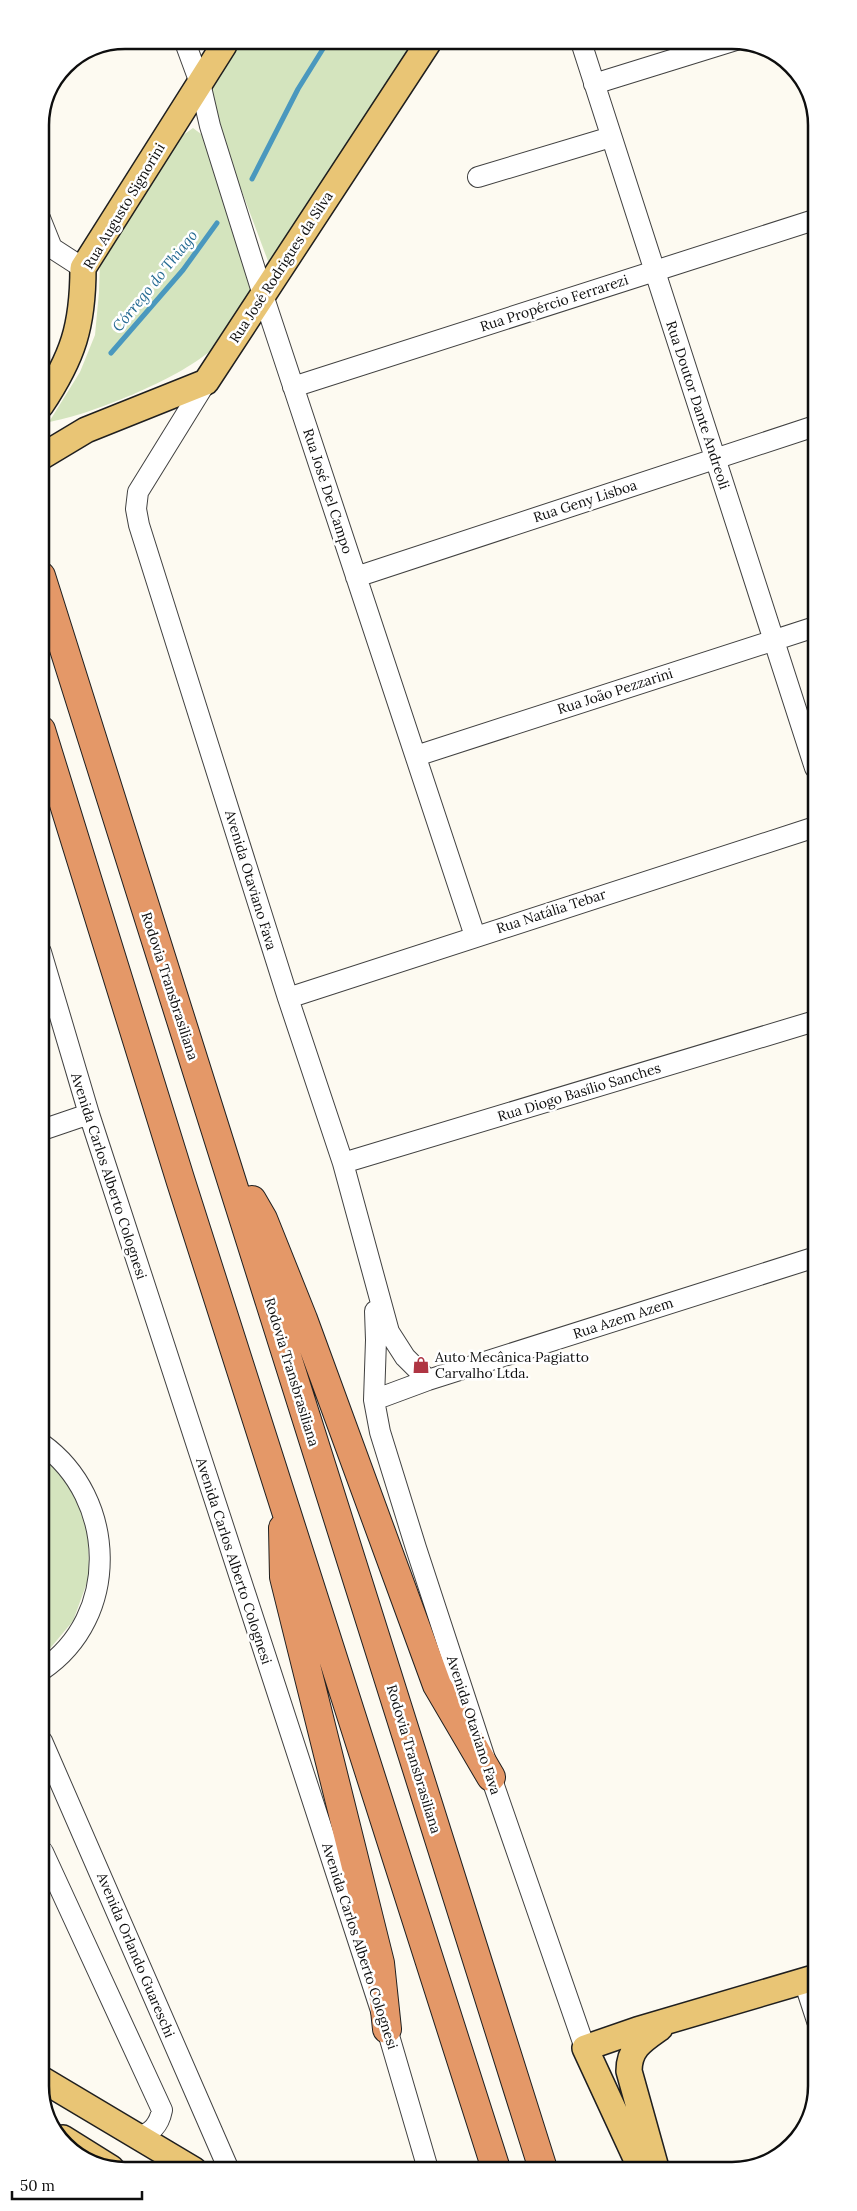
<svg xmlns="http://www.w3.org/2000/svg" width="857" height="2211" viewBox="0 0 857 2211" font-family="Lora,serif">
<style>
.green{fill:#d4e4be}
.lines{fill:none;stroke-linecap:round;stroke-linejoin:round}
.stream{stroke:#4a98be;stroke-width:5}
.minor-casing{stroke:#414141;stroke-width:22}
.major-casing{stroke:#1f1f1f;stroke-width:28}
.highway-casing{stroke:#1f1f1f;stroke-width:30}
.minor{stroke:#fff;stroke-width:20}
.major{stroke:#e9c575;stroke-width:25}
.highway{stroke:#e49868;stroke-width:28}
.labels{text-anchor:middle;stroke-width:5;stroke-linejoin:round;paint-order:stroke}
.street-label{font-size:14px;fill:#0e0e0e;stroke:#fff}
.poi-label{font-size:14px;fill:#0e0e0e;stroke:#fff;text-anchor:start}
.water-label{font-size:15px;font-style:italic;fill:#256a92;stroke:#fff}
.rim{fill:none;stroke:#0e0e0e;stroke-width:2.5}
</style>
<rect width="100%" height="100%" fill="#fdfaf1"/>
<path class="green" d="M420,43l-143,224 -9,-6 -59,-157 7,-27 20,-32z
M193,128l12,9 46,155c-4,15 -29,49 -41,59 -32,28 -120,64 -161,71l31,-50 15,-37 4,-43 1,-32 79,-122z
M42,1452l30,36 16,43 1,46 -16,44 -31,37z"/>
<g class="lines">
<path class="stream" d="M252,179l46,-90 28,-45
M111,353l72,-83 34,-47"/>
<g class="minor-casing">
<path id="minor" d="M581,42l234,726
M186,45l14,38 10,43 53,169 212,641
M594,84l142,-44
M478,177l133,-40
M40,218l12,30 31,20
M206,382l-68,110 -2,17 3,16 149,473 55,165 46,169 16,25 23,23
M293,387l521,-167
M356,577l459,-151
M416,756l399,-129
M41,952l48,162 298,915 41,140
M288,998l527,-171
M42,1130l47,-16
M343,1163l472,-142
M375,1311l1,29 -2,60 6,32 36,116 75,229 94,271
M374,1400l54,-20 388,-123
M42,1444c75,54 79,173 0,226
M42,1741l187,429
M43,1852l119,258c-3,15 -10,23 -25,27
M804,1981l13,40"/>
</g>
<g class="major-casing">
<path id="major" d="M41,405c32,-48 42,-79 42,-137l141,-223
M41,457l45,-27 120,-48 222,-339
M43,2080l151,90
M63,2138l48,30
M656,2168l-27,-97c0,-23 14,-31 31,-43
M641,2169l-56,-121 52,-18 180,-53"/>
</g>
<g class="highway-casing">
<path id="highway" d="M41,576l502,1593
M41,730l140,452 315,987
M252,1200l11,19 40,100 134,366 54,92
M283,1528l1,49 96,386 7,66"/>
</g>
<use href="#minor" class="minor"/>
<use href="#major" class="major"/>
<use href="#highway" class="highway"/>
</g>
<defs>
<g id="shop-bare" transform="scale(1.35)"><path d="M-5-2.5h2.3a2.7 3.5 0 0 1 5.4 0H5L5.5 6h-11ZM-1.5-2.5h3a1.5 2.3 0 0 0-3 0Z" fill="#af3543" stroke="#fff" stroke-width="2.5" paint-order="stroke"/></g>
</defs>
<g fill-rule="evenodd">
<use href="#shop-bare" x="421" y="1365"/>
</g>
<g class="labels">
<g class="street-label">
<text transform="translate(124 206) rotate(-59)" y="5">Rua Augusto Signorini</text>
<text transform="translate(281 267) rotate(-57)" y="5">Rua José Rodrigues da Silva</text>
<text transform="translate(554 303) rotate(-18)" y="5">Rua Propércio Ferrarezi</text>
<text transform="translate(698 405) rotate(72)" y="5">Rua Doutor Dante Andreoli</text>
<text transform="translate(328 491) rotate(72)" y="5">Rua José Del Campo</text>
<text transform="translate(585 501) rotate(-18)" y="5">Rua Geny Lisboa</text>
<text transform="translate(615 691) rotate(-18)" y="5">Rua João Pezzarini</text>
<text transform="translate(251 880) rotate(73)" y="5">Avenida Otaviano Fava</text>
<text transform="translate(551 911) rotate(-18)" y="5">Rua Natália Tebar</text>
<text transform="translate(170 986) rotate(72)" y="5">Rodovia Transbrasiliana</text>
<text transform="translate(579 1092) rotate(-17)" y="5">Rua Diogo Basílio Sanches</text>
<text transform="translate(109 1176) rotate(72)" y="5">Avenida Carlos Alberto Colognesi</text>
<text transform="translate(623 1318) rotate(-18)" y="5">Rua Azem Azem</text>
<text transform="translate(292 1372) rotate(73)" y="5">Rodovia Transbrasiliana</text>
<text transform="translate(234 1561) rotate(72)" y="5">Avenida Carlos Alberto Colognesi</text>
<text transform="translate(474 1725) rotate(72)" y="5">Avenida Otaviano Fava</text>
<text transform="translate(414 1759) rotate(73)" y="5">Rodovia Transbrasiliana</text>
<text transform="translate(360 1946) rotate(72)" y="5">Avenida Carlos Alberto Colognesi</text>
<text transform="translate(136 1955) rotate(67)" y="5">Avenida Orlando Guareschi</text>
</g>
<g class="poi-label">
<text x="435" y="1362">Auto Mecânica Pagiatto<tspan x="435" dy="16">Carvalho Ltda.</tspan></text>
</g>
<g class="water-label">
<text transform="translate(155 281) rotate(-51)" y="5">Córrego do Thiago</text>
</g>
</g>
<path d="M0 0H857V2211H0ZM125 49H732A76 76 0 0 1 808 125V2086A76 76 0 0 1 732 2162H125A76 76 0 0 1 49 2086V125A76 76 0 0 1 125 49Z" fill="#fff" fill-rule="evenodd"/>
<path class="rim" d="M125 49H732A76 76 0 0 1 808 125V2086A76 76 0 0 1 732 2162H125A76 76 0 0 1 49 2086V125A76 76 0 0 1 125 49Z"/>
<path d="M12 2191v8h130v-8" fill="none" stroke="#0e0e0e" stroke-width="2.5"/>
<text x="20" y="2191" font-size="15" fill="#0e0e0e" stroke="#ffffff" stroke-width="4" paint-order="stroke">50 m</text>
</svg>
